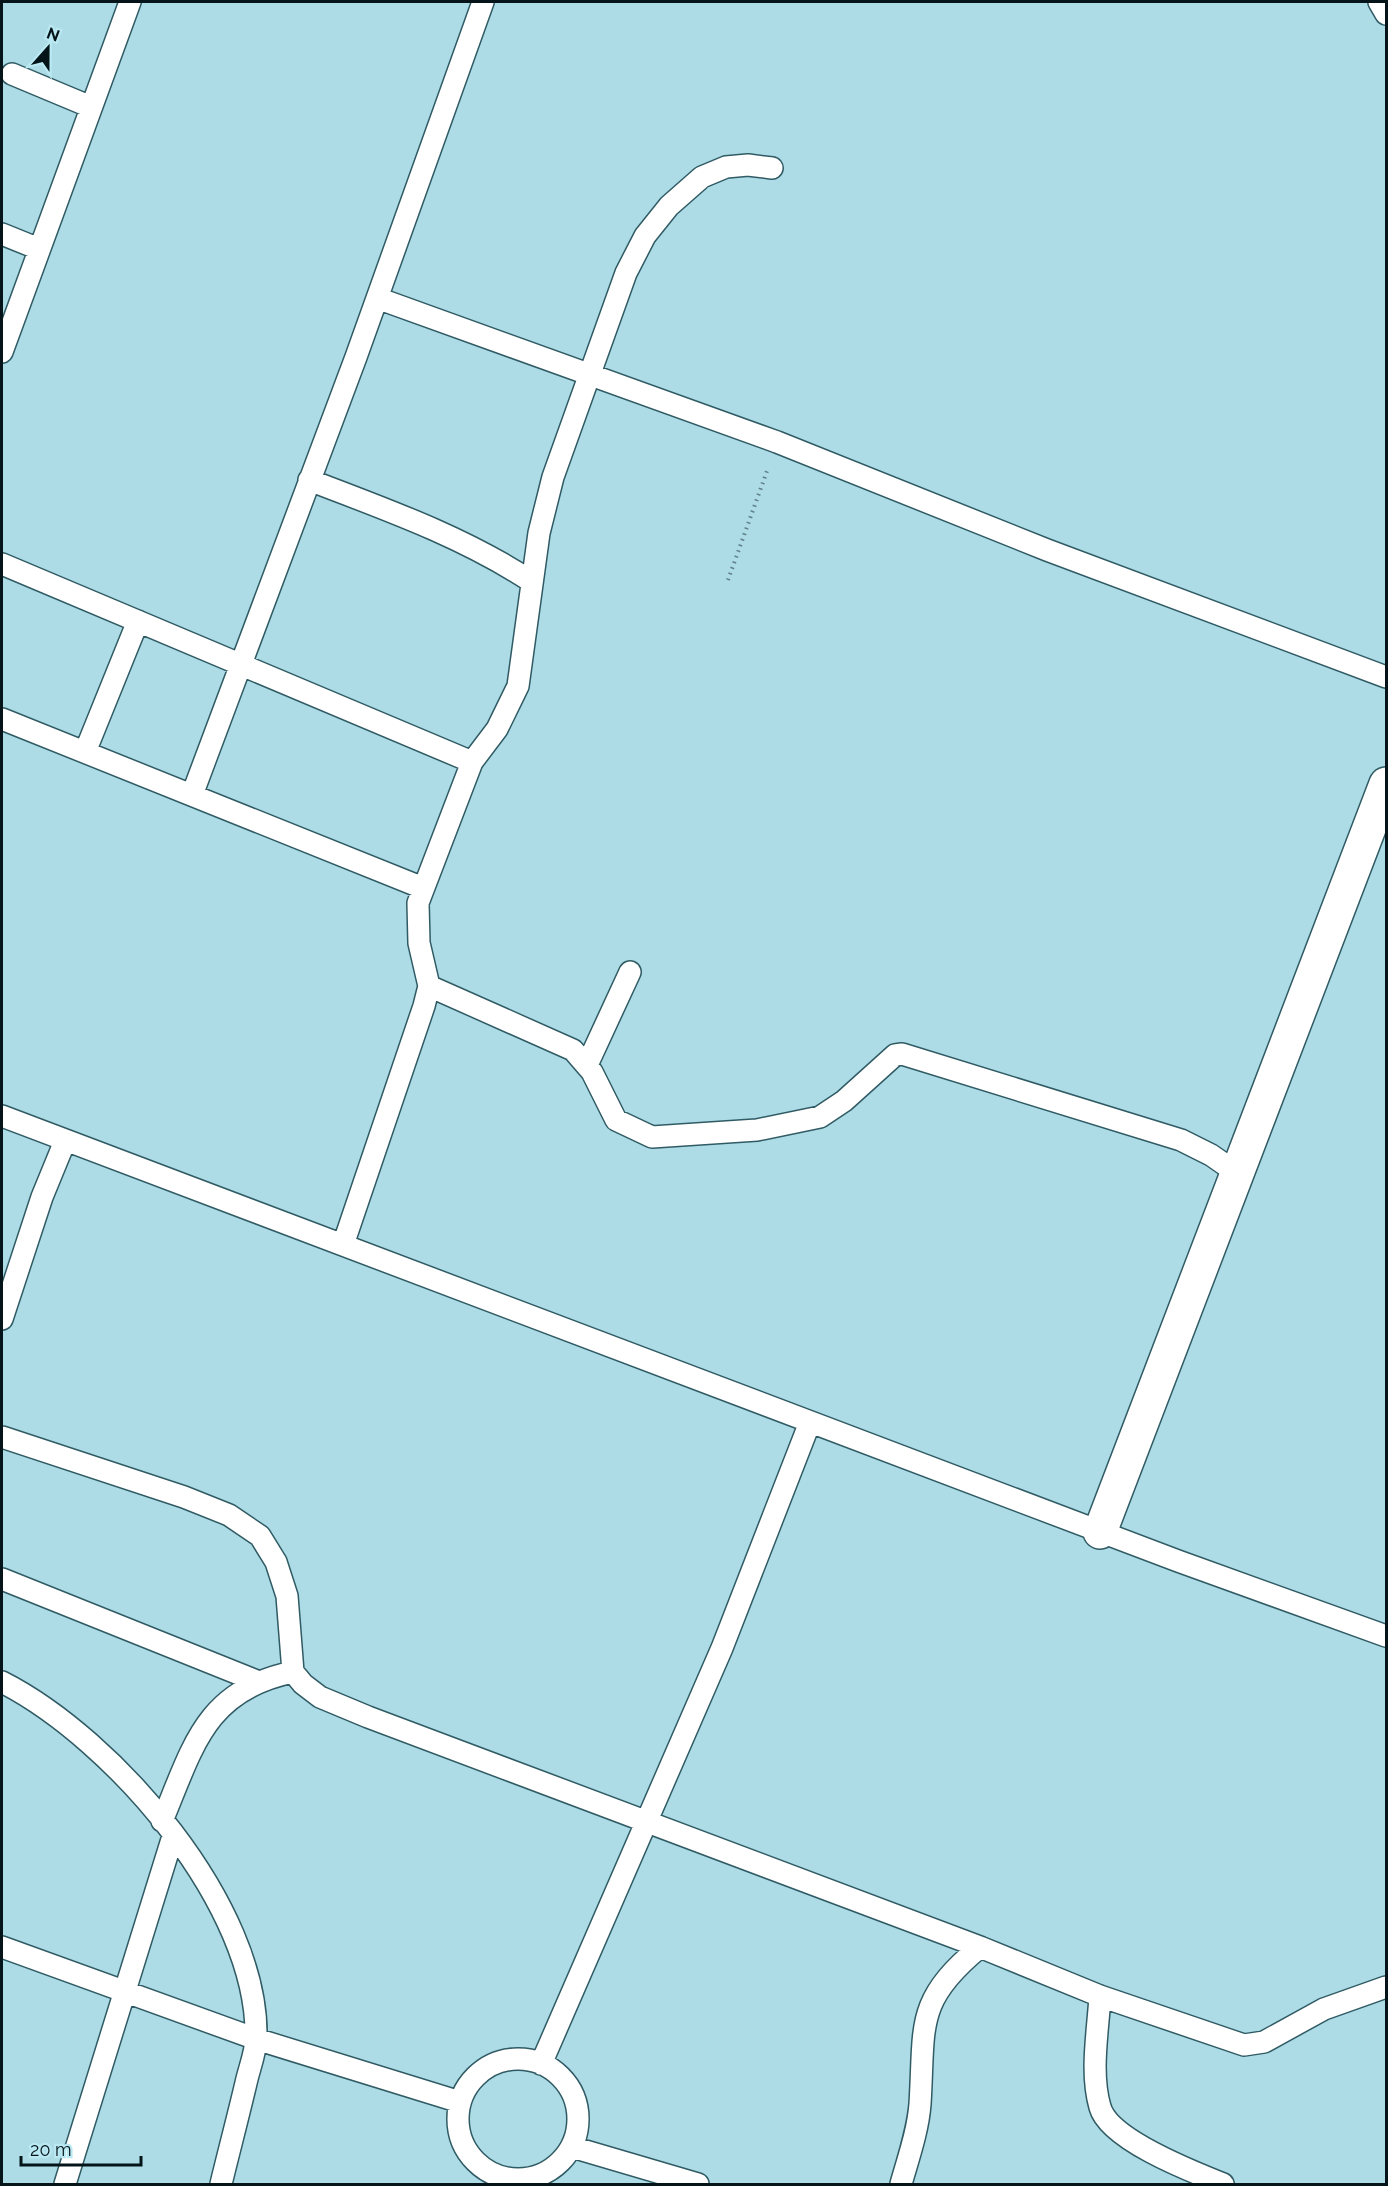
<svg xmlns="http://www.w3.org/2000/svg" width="1388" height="2186" viewBox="0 0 1388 2186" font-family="Raleway,sans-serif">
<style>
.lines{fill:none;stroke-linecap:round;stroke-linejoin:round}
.lane-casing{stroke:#305b64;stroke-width:24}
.street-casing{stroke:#305b64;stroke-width:36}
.path{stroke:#608189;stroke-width:4;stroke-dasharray:1.5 4.5;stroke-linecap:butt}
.lane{stroke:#fff;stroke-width:21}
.street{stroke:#fff;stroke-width:33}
</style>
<rect width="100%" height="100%" fill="#addce6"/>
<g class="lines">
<g class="lane-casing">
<path id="lane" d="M1379,2l7,12
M12,74l79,33
M2,234l37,15
M377,298l400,144 270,108 339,127
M2,352l128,-350
M309,480c76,29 155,57 223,102
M2,564l470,198
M2,719l421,169
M85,752l53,-131
M192,795l164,-438 127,-355
M429,986l144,64 19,22 24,48 36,17 105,-7 63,-13 24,-16 51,-46 7,-1 279,86 30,15 26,18
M587,1065l43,-93
M2,1116l1176,445 208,75
M343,1245l81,-239 5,-20 -10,-43 -1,-40 54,-141 25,-33 21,-43 21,-153 14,-56 73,-204 19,-37 24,-30 33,-29 24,-10 22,-2 24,3
M2,1319l40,-122 23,-56
M2,1437l182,60 45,18 31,21 16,26 11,34 6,76 10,12 17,13 48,20 612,230 120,49 144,49 20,-3 60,-33 62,-22
M2,1579l257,103
M2,1682c112,57 257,224 254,356 0,14 -7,31 -10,45 -8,34 -17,68 -25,101
M162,1821c31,-74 43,-131 131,-149
M2,1947l254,92 204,63
M1100,1996c-2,35 -10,77 0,111 9,33 93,65 123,77
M458 2119a60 60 0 1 1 120 0a60 60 0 1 1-120 0Z
M541,2064l181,-416 88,-226
M572,2147l126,37
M65,2184l108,-348
M901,2184c7,-25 17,-53 19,-80 5,-78 -6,-103 60,-157"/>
</g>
<g class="street-casing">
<path id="street" d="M1100,1532l286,-748"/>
</g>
<path class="path" d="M728,580l39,-109"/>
<use href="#lane" class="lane"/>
<use href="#street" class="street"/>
</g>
<rect width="1388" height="2186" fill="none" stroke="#041418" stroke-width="6"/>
<g transform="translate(48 48) rotate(21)" stroke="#bae9f3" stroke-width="4.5" paint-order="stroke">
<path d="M0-4.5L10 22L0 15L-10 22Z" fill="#041418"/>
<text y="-9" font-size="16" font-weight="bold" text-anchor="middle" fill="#041418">N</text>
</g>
<path d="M21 2156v9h120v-9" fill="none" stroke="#041418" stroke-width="3"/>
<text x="30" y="2156" font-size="18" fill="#041418" stroke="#bae9f3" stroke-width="4.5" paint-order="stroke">20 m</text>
</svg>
